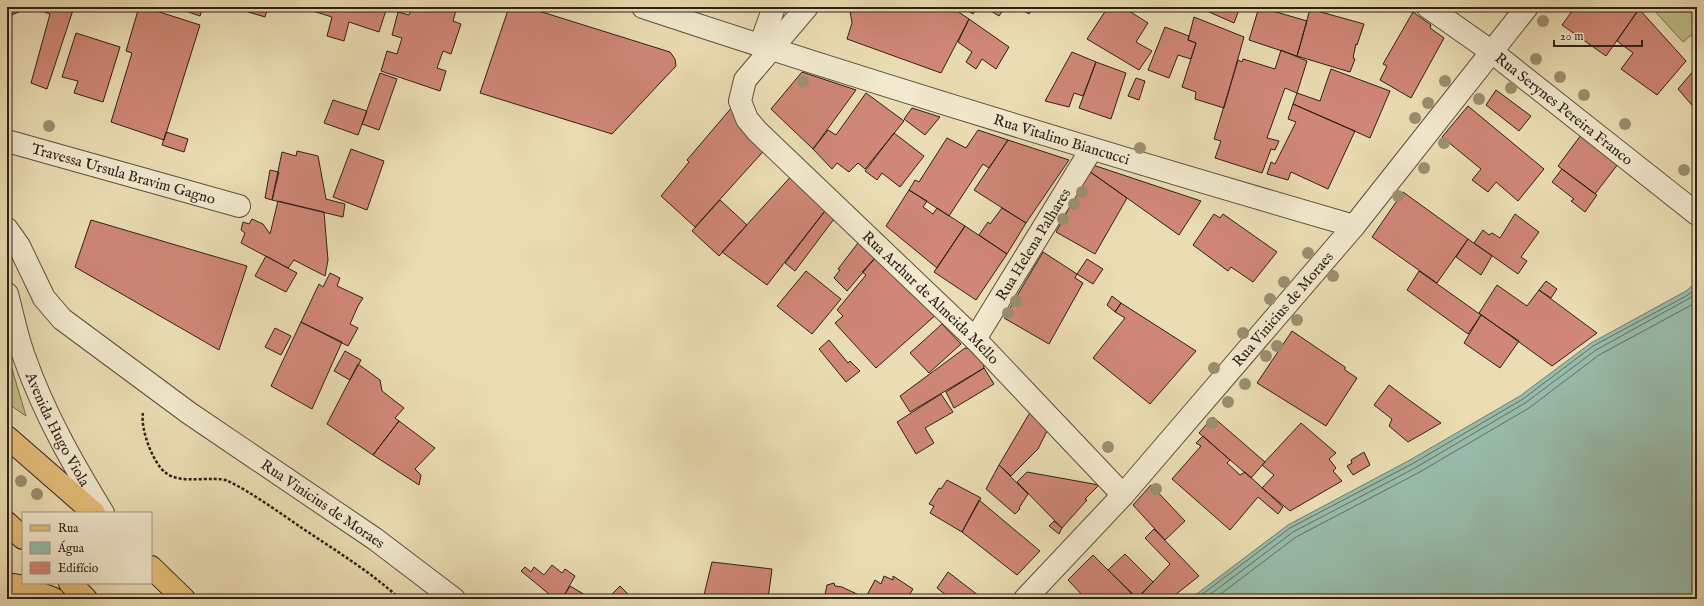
<svg xmlns="http://www.w3.org/2000/svg" width="1704" height="606" viewBox="0 0 1704 606" font-family="'IM FELL English',serif">
<style>
.green{fill:#c0be87;stroke:#767050}
.water{fill:#98bcab;stroke:#6d7e71}
.lines{fill:none;stroke-linecap:round;stroke-linejoin:round}
.shore{stroke:#626e62;stroke-width:1}
.building{fill:#d08777;stroke:#2d2119}
.minor-casing{stroke:#5c5040;stroke-width:24}
.tertiary-casing{stroke:#5c5040;stroke-width:24}
.primary-casing{stroke:#2d2119;stroke-width:24}
.path{stroke:#2d2119;stroke-width:2.5;stroke-dasharray:3 2;stroke-linecap:butt}
.minor{stroke:#f2e9ce;stroke-width:22}
.tertiary{stroke:#f2e9ce;stroke-width:22}
.primary{stroke:#e6be7a;stroke-width:22}
.tree{fill:#9b8f70}
.labels{text-anchor:middle;stroke-width:4;stroke-linejoin:round;paint-order:stroke}
.street-label{font-size:15px;fill:#2d2119;stroke:#f2e9ce}
</style>
<rect width="100%" height="100%" fill="#ebddb3"/>
<filter id="stains"><feTurbulence type="fractalNoise" baseFrequency=".005" numOctaves="4"/><feColorMatrix values="0 0 0 0 .2 0 0 0 0 .09 0 0 0 0 .02 0 0 0 .5 -.17"/></filter>
<radialGradient id="worn" r=".72"><stop offset=".6" stop-color="#630" stop-opacity="0"/><stop offset="1" stop-color="#630" stop-opacity=".3"/></radialGradient>
<path class="green" d="M1651,7h46v23l-14,12z
M7,352l19,64 -19,-13z"/>
<path class="water" d="M1697,282v317h-507l98,-74 122,-65 110,-64 71,-53 95,-52z"/>
<g class="lines">
<path class="shore" d="M1196,599l94,-71 122,-64 111,-65 70,-53 95,-51 9,-8
M1204,599l89,-67 122,-64 110,-65 71,-53 101,-56
M1214,599l82,-62 122,-64 111,-65 70,-53 98,-53"/>
</g>
<path class="building" d="M7,7h67l-27,82 -16,-6 19,-69 -19,-7 -22,9z
M139,7h5l56,18 -36,115 -53,-18 21,-69 -6,-2z
M174,7h29l-3,9z
M249,7h19l-3,10 -17,-5z
M300,7h87l-8,25 -30,-10 -5,19 -17,-5 5,-19z
M412,7h45l-4,14 8,3 -10,30 -8,-3 -6,17 9,3 -6,20 -59,-20 6,-20 10,3 5,-16 -10,-3 6,-23 11,3z
M509,7h17l144,45 5,7 1,7 -64,68 -132,-41z
M845,7h106l18,12 -28,54 -94,-34 5,-16 -2,-12z
M962,7h15l-4,7z
M984,7h21l-6,9z
M1018,7h15l-4,7z
M1108,7h19l-1,2 22,14 -12,19 16,9 -13,19 -52,-31z
M1210,7h30l-6,16 -25,-11z
M1259,7l48,14 -10,35 -48,-16z
M1575,7h62l2,2 -33,47 -44,-31z
M1310,9l54,15 -7,21 -1,-1 -3,14 2,1 -5,13 -53,-16z
M1639,9l47,52 -29,34 -36,-26 12,-16 -16,-12z
M1413,12l18,13 -1,3 14,10 -33,60 -31,-18 7,-14 -4,-2z
M1194,17l50,20 -20,71 -29,-9 1,-7 -14,-5 14,-44 -8,-3z
M969,19l40,28 -13,22 -14,-10 -6,10 -10,-7 6,-10 -14,-10z
M1165,27l24,9 -1,4 8,3 -5,16 -13,-4 -9,23 -21,-8z
M76,33l44,14 -17,55 -29,-9 4,-12 -16,-4z
M1281,50l26,11 -10,32 -12,-5 -18,50 12,3 -4,9 -4,-1 -9,24 -47,-15 6,-17 -7,-2 24,-79 4,2 1,-3 32,10z
M1072,52l24,10 -13,34 -9,-3 -5,14 -24,-6z
M1096,62l30,11 -15,46 -32,-11z
M1331,69l59,22 -20,47 -77,-34 4,-11 23,8z
M1695,69l2,2v40l-19,-22z
M802,72l54,18 -43,59 -42,-40z
M380,73l17,6 -18,51 -17,-6z
M1136,78l9,3 -6,19 -11,-4z
M1496,90l35,26 -12,15 -33,-26z
M866,93l38,28 -39,48 -7,-6 -9,9 -12,-9 -5,6 -19,-20 15,-19 8,5z
M333,100l34,11 -9,24 -34,-12z
M1293,104l62,27 -27,58 -37,-17 -3,8 -21,-6 4,-12 4,2 21,-42 -8,-3z
M733,106l36,39 -74,82 -34,-31 28,-34 -2,-2z
M1468,106l76,63 -26,32 -22,-19 -8,10 -16,-12 9,-11 -39,-32z
M912,108l28,9 -15,18 -21,-16z
M978,130l30,10 -19,28 -6,-4 -34,52 -40,-26 6,-10 4,2 28,-44 19,10z
M166,132l22,7 -4,13 -22,-7z
M894,133l30,23 -24,31 -18,-14 -5,7 -12,-9z
M1581,135l37,29 -23,30 -37,-28z
M1008,140l61,20 -43,63 -52,-33z
M351,149l33,12 -17,49 -34,-13z
M297,151l21,5 8,43 19,5 -2,13 -71,-17 10,-48 14,4z
M1093,165l108,36 -22,34 -90,-64z
M1562,169l35,26 -12,17 -14,-11 3,-2 -22,-17z
M270,170l9,2 -7,28 -7,-2z
M1089,171l38,27 -32,56 -39,-22z
M795,172l33,35 -61,78 -45,-33z
M909,190l18,11 -4,6 10,7 4,-6 28,18 -28,42 -51,-42z
M1403,192l65,47 -31,44 -65,-46z
M720,200l27,25 -28,31 -27,-25z
M278,201l46,11 4,48 -3,16 -31,-16 -6,8 -47,-25 4,-10 -4,-3 2,-8 6,2 3,-5 11,5 7,10z
M828,207l9,8 -42,56 -10,-8z
M1002,208l24,15 -19,31 -28,-19 9,-13 2,2z
M1214,214l6,4 3,-4 54,38 -24,30 -22,-15 -3,4 -35,-26z
M1515,214l24,18 -18,25 6,4 -9,13 -44,-31 9,-13 6,5 3,-2 8,5z
M91,220l156,46 -28,84 -144,-83z
M965,226l42,28 -31,46 -42,-28z
M1468,239l24,17 -11,19 -25,-18z
M858,243l18,14 -29,34 -13,-13 6,-8 -2,-1z
M1043,252l34,22 -2,4 8,5 -34,61 -45,-26z
M266,256l31,17 -11,19 -31,-16z
M876,257l62,56 -62,55 -41,-45 8,-7 -6,-6 29,-35 -4,-3z
M1087,259l16,10 -10,15 -16,-10z
M806,271l35,28 -29,35 -35,-28z
M1419,271l62,44 -13,19 -61,-44z
M330,273l10,5 -3,8 26,12 -5,8 -8,18 8,4 -10,18 -47,-24 18,-38 4,3z
M1546,281l11,8 -6,9 -12,-8z
M1497,285l30,21 12,-16 58,43 -45,33 -73,-53z
M1112,296l9,7 -6,9 -8,-7z
M1121,303l75,48 -46,53 -57,-46 32,-40 -10,-6z
M1481,315l38,26 -19,27 -36,-25z
M301,322l41,20 -30,67 -41,-23z
M942,324l19,20 -32,29 -19,-20z
M275,328l16,8 -10,19 -16,-8z
M1292,331l53,36v3l12,8 -31,48 -69,-43z
M829,340l19,23 2,-2 10,10 -14,11 -27,-33z
M965,348l7,1 11,11 1,8 -74,44 -10,-16z
M345,351l16,9 -11,20 -16,-9z
M358,364l22,16 2,11 22,17 -9,10 4,3 -26,34 -46,-31z
M984,368l10,16 -40,24 -8,-16z
M1389,385l20,15 32,23 -33,19 -19,-16 3,-7 -18,-14z
M941,394l12,18 -28,16 9,15 -18,11 -19,-32z
M1032,409l18,16 -12,24 -27,27 -12,-11z
M1213,417l52,45 -14,16 -52,-45z
M399,421l36,27 -20,21 6,6 -2,10 -46,-30z
M1301,423l35,30 -7,6 7,9 -3,3 9,10 -52,30 -28,-23 12,-13 -12,-10z
M1203,436l27,24 -3,3 13,12 5,-3 38,35 -5,7 -20,-17 -28,33 -58,-51 29,-33 -5,-3z
M1364,452l6,13 -17,10 -6,-9 5,-3 -1,-3z
M999,465l29,29 -9,14 1,1 -5,5 -29,-25z
M1027,472l72,13 -14,14 2,1 -25,28 -45,-46z
M947,480l34,18 -19,34 -32,-19 4,-7 -5,-2 10,-16 2,1z
M1151,485l34,36 -20,19 -32,-35z
M979,500l61,51 -23,24 -55,-43z
M1054,521l8,7 -3,6 -10,-8z
M1154,529l45,47 -29,23h-33l33,-35 -25,-26z
M1125,554l28,28 -16,16 -29,-28z
M1093,555l44,44h-51l-18,-19z
M712,562l60,7 -4,30h-65z
M552,565l10,8 3,-4 10,7 -13,23h-7l-34,-28 4,-4 6,5 3,-5 10,8z
M948,572l35,27h-32l-14,-11z
M884,576l9,4v-4l20,13 -6,10h-42l10,-19 6,4z
M834,583l1,3 7,1 19,9 -1,3h-36l3,-14z
M570,586l17,10 -2,3h-23z
M620,586l13,13h-32l4,-5 4,3z"/>
<g class="lines">
<g class="minor-casing">
<g id="minor">
<path id="s1" d="M643,7c235,78 473,150 711,219"/>
<path id="s2" d="M807,7l-62,73 -5,21 7,18 10,12 218,208 148,156"/>
<path id="s3" d="M1428,7l64,45 205,162"/>
<path d="M760,46l14,-39"/>
<path id="s4" d="M7,141l232,65"/>
<path id="s5" d="M7,229l12,17 25,52 18,21 127,94 186,126 79,60"/>
<path id="s6" d="M975,339l116,-189"/>
<path id="s7" d="M1025,599l98,-104 231,-269 173,-219"/>
</g>
</g>
<g class="tertiary-casing">
<g id="tertiary">
<path id="s8" d="M7,294c6,22 10,44 18,65 19,54 48,105 78,154"/>
</g>
</g>
<g class="primary-casing">
<path id="primary" d="M7,437l87,76
M7,523l16,15
M151,567l33,32
M70,583l16,16
M7,584l13,2 34,13"/>
</g>
<path class="path" d="M7,197l3,7
M143,413c-3,15 10,51 23,60 15,12 48,2 62,8 23,11 52,32 74,47 34,23 69,44 98,71"/>
<use href="#minor" class="minor"/>
<use href="#tertiary" class="tertiary"/>
<use href="#primary" class="primary"/>
</g>
<g class="tree">
<circle cx="1543" cy="21" r="6"/>
<circle cx="1536" cy="59" r="6"/>
<circle cx="1560" cy="77" r="6"/>
<circle cx="1445" cy="81" r="6"/>
<circle cx="803" cy="82" r="6"/>
<circle cx="1511" cy="88" r="6"/>
<circle cx="1584" cy="95" r="6"/>
<circle cx="1479" cy="99" r="6"/>
<circle cx="1428" cy="103" r="6"/>
<circle cx="1415" cy="118" r="6"/>
<circle cx="1625" cy="124" r="6"/>
<circle cx="49" cy="126" r="6"/>
<circle cx="1444" cy="143" r="6"/>
<circle cx="1140" cy="148" r="6"/>
<circle cx="1424" cy="168" r="6"/>
<circle cx="1684" cy="170" r="6"/>
<circle cx="1082" cy="192" r="6"/>
<circle cx="1398" cy="196" r="6"/>
<circle cx="1074" cy="204" r="6"/>
<circle cx="1063" cy="219" r="6"/>
<circle cx="1308" cy="253" r="6"/>
<circle cx="1333" cy="276" r="6"/>
<circle cx="1284" cy="282" r="6"/>
<circle cx="1270" cy="299" r="6"/>
<circle cx="1016" cy="301" r="6"/>
<circle cx="1008" cy="313" r="6"/>
<circle cx="1297" cy="320" r="6"/>
<circle cx="1243" cy="333" r="6"/>
<circle cx="1277" cy="346" r="6"/>
<circle cx="1266" cy="356" r="6"/>
<circle cx="1214" cy="368" r="6"/>
<circle cx="1245" cy="384" r="6"/>
<circle cx="1228" cy="402" r="6"/>
<circle cx="1212" cy="423" r="6"/>
<circle cx="1108" cy="447" r="6"/>
<circle cx="21" cy="481" r="6"/>
<circle cx="1156" cy="489" r="6"/>
<circle cx="37" cy="494" r="6"/>
</g>
<g class="labels">
<g class="street-label">
<text dy="5" stroke="none"><textPath href="#s3" startOffset="170">Rua Serynes Pereira Franco</textPath></text>
<text dy="5" stroke="none"><textPath href="#s1" startOffset="439">Rua Vitalino Biancucci</textPath></text>
<text dy="5" stroke="none"><textPath href="#s4" startOffset="121">Travessa Ursula Bravim Gagno</textPath></text>
<text dy="5" stroke="none"><textPath href="#s6" startOffset="111">Rua Helena Palhares</textPath></text>
<text dy="5" stroke="none"><textPath href="#s2" startOffset="393">Rua Arthur de Almeida Mello</textPath></text>
<text dy="5" stroke="none"><textPath href="#s7" startOffset="388">Rua Vinicius de Moraes</textPath></text>
<text dy="5" stroke="none"><textPath href="#s8" startOffset="145">Avenida Hugo Viola</textPath></text>
<text dy="5" stroke="none"><textPath href="#s5" startOffset="426">Rua Vinicius de Moraes</textPath></text>
</g>
</g>
<rect width="1704" height="606" fill="none" stroke="#ebddb3" stroke-width="24"/>
<rect x="8" y="8" width="1688" height="590" fill="none" stroke="#2d2119" stroke-width="2"/>
<rect x="12" y="12" width="1680" height="582" fill="none" stroke="#2d2119"/>
<rect x="22" y="512" width="130" height="72" fill="#f2e9ce" stroke="#a39986"/>
<rect x="30" y="525" width="20" height="6" fill="#e6be7a" stroke="#a39986"/>
<text x="58" y="532" font-size="12" fill="#2d2119">Rua</text>
<rect x="30" y="542" width="20" height="12" fill="#98bcab" stroke="#a39986"/>
<text x="58" y="552" font-size="12" fill="#2d2119">Água</text>
<rect x="30" y="562" width="20" height="12" fill="#d08777" stroke="#a39986"/>
<text x="58" y="572" font-size="12" fill="#2d2119">Edifício</text>
<path d="M1554 40v6h88v-6" fill="none" stroke="#2d2119" stroke-width="2"/>
<text x="1560" y="40" font-size="12" fill="#2d2119" stroke="#f2e9ce" stroke-width="3" paint-order="stroke">20 m</text>
<rect width="100%" height="100%" filter="url(#stains)"/>
<rect width="100%" height="100%" fill="url(#worn)"/>
</svg>
